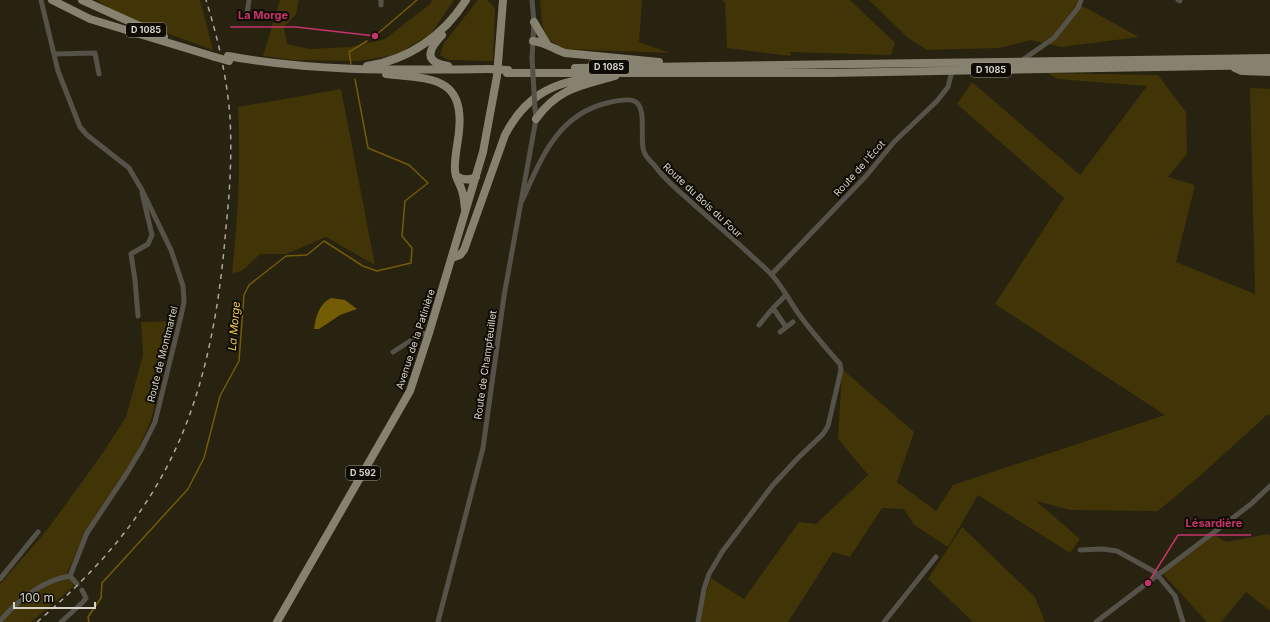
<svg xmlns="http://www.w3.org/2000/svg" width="1270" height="622" viewBox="0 0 1270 622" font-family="Inter,sans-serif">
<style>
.green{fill:#413407}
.water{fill:#735c05}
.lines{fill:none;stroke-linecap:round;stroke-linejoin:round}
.stream{stroke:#735c05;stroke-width:1.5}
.minor{stroke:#55524a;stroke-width:5}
.primary{stroke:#878170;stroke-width:8}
.rail{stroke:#aca99c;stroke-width:1.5;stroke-dasharray:5 5;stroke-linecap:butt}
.minor-bridge{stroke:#55524a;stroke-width:5}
.primary-bridge{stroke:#878170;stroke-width:8}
.labels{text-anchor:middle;stroke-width:4;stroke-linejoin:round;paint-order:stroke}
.shield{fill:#0e0c05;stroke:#9a978e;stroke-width:1}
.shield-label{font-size:9px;font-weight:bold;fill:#d6d3c8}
.street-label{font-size:10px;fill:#d6d3c8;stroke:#0e0c05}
.water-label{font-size:11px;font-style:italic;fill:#f5cd48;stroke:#0e0c05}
.leader{fill:none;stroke:#c5346b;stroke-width:1.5}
.callout-dot{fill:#c5346b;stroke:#0e0c05;stroke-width:1.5}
.callout-label{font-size:11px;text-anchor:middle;font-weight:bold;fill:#c5346b;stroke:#0e0c05;stroke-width:4;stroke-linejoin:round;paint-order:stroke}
</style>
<rect width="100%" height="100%" fill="#282210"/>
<path class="green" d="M96,0h104l13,50 -86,-31z
M280,0h19l-3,14 -12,13 3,17 23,5 40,-2 35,-8 45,-35 2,-4h22l-23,34 -35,21 -38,6 -64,-1 -31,-4z
M478,0h9l8,8 -2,53 -44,-1 -9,-5 4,-12z
M540,0h102l-3,42 31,11 -107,-4 -16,-11 -5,-15z
M722,0h128l45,43 -4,12 -101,-3 1,4 -64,-8 -2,-45z
M869,0h209l-1,3 62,34 -78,10 -30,-7 -32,8 -72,2 -19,-12z
M1047,73l111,2 28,37 1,42 -19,23 27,8 -19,77 79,32 -5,-206 20,1v327l-2,-2 -67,61 -43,36 -89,-1 -33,-9 44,38 -10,14 -92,-58 -30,52 -34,-22 -10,-16 -22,-1 -32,49 -17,-5 -45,70h-92l15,-44 33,21 55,-77 17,2 52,-49 -30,-36 4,-70 72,63 -17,50 39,29 17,-26 212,-70 -170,-111 69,-106 -107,-94 15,-22 108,93 67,-89 -89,-7z
M341,89l34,176 -49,-28 -40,17h-26l-18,17 -10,2c6,-56 9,-110 6,-166z
M176,321l-25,99 -22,51 -46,67 -16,35 7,13 -43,36h-31v-38l47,-54 53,-73 26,-40 17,-62 -2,-33z
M962,527l73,70 10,25h-72l-45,-43z
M1268,534l2,2v75l-24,-19 -25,30h-14l-44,-48 51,-39 12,7z"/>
<path class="water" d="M331,298l14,2 12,9 -17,6 -21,14h-5c2,-13 5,-25 17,-31z"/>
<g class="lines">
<path class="stream" d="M375,36l42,-36
M351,64l-2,-12 18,-11
M89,622l-1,-5 13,-19 1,-15 86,-94 16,-31 16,-62 19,-35 5,-66 5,-10 37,-29 21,-1 17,-14 39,25 14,5 34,-8 1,-15 -10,-12 3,-35 23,-18 -19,-18 -41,-17 -13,-69"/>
<path class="minor" d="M41,0l17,71 22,56 7,8 42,33 13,22 29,60 12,36 1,16 -3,14 -26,106 -13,26 -15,25 -40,60 -17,43 7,8
M381,0v5
M1178,0l2,1
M247,14l2,-14
M54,54l41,-1 4,21
M532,58l2,-36 -2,-22
M1021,61l33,-23 24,-30 3,-8
M522,201c19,-42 35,-86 85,-98 8,-2 20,-5 27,-2 14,5 5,39 10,51 2,5 7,10 11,14 10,14 24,25 36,36 27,24 54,47 79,71 11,11 19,27 28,40 13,18 27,34 42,51l1,6 -13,56 -5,8 -25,24 -26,28 -50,66 -13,22 -5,15 -6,33
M772,274l94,-98 28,-34 43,-41 11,-14 4,-16
M138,316l-3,-36 -4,-26 17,-10 4,-9 -10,-42
M759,325l14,-17
M786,327l-13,-19 13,-13
M780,332l13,-10
M393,352l28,-18 8,-1
M1080,550l23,-1 14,2 38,21 20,24 8,26
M0,579l38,-47
M0,621c19,-22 41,-40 70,-45
M61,622l22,-20 3,-4 -4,-8
M438,622l45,-174 21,-152 32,-177 -1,-11
M884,622l52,-65
M1096,622l155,-118 19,-18"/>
<path class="primary" d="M52,0l38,19 125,38
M82,0l82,37
M534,22l13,22
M442,35c-14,15 -19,27 6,31
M533,41c11,1 21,8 32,12l94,9
M228,56c86,16 173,14 260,13
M367,66c42,-6 77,-31 99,-66
M575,68l695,-10
M1235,68l7,3 28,1
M507,73h323l440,-8
M386,74c42,5 79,1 73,57 -1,12 -5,27 -4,39 0,7 4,12 6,18 3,7 3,13 4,21
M536,119c22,-31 45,-33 79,-43
M456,176c7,4 13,5 20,1
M452,258l8,-3 4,-5 41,-115c19,-37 47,-54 89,-57
M277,622l133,-231 19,-58 54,-181 14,-76 6,-76"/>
<path class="rail" d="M37,622c47,-40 90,-85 121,-139 45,-77 61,-168 68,-256 4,-36 6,-73 4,-110 -3,-39 -12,-79 -24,-117"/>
<path class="minor-bridge" d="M532,58l3,50"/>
<path class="primary-bridge" d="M215,57l14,4
M488,69l20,1"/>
</g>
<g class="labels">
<g class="shield">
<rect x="126" y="23" width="40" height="14" rx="3"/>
<rect x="589" y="60" width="40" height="14" rx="3"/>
<rect x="971" y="63" width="40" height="14" rx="3"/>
<rect x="346" y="466" width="34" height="14" rx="3"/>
</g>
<g class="shield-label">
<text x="146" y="33">D 1085</text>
<text x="609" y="70">D 1085</text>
<text x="991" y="73">D 1085</text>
<text x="363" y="476">D 592</text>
</g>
<g class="street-label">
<text transform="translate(859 168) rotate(-48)" y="4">Route de l'Écot</text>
<text transform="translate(703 200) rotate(43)" y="4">Route du Bois du Four</text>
<text transform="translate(415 339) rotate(-72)" y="4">Avenue de la Patinière</text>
<text transform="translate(162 354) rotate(-76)" y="4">Route de Montmartel</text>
<text transform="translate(485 365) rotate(-82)" y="4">Route de Champfeuillet</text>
</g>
<g class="water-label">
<text transform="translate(234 326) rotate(-85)" y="4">La Morge</text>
</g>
</g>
<path class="leader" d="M375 36L296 27H230M1148 583L1178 535H1251"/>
<g class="callout-dot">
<circle cx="375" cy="36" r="4"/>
<circle cx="1148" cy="583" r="4"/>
</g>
<g class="callout-label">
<text x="263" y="19">La Morge</text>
<text x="1214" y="527">Lésardière</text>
</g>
<path d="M14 602v6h81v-6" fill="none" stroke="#d6d3c8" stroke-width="2"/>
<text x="20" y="602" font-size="12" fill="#d6d3c8" stroke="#0e0c05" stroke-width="3" paint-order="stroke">100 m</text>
</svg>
